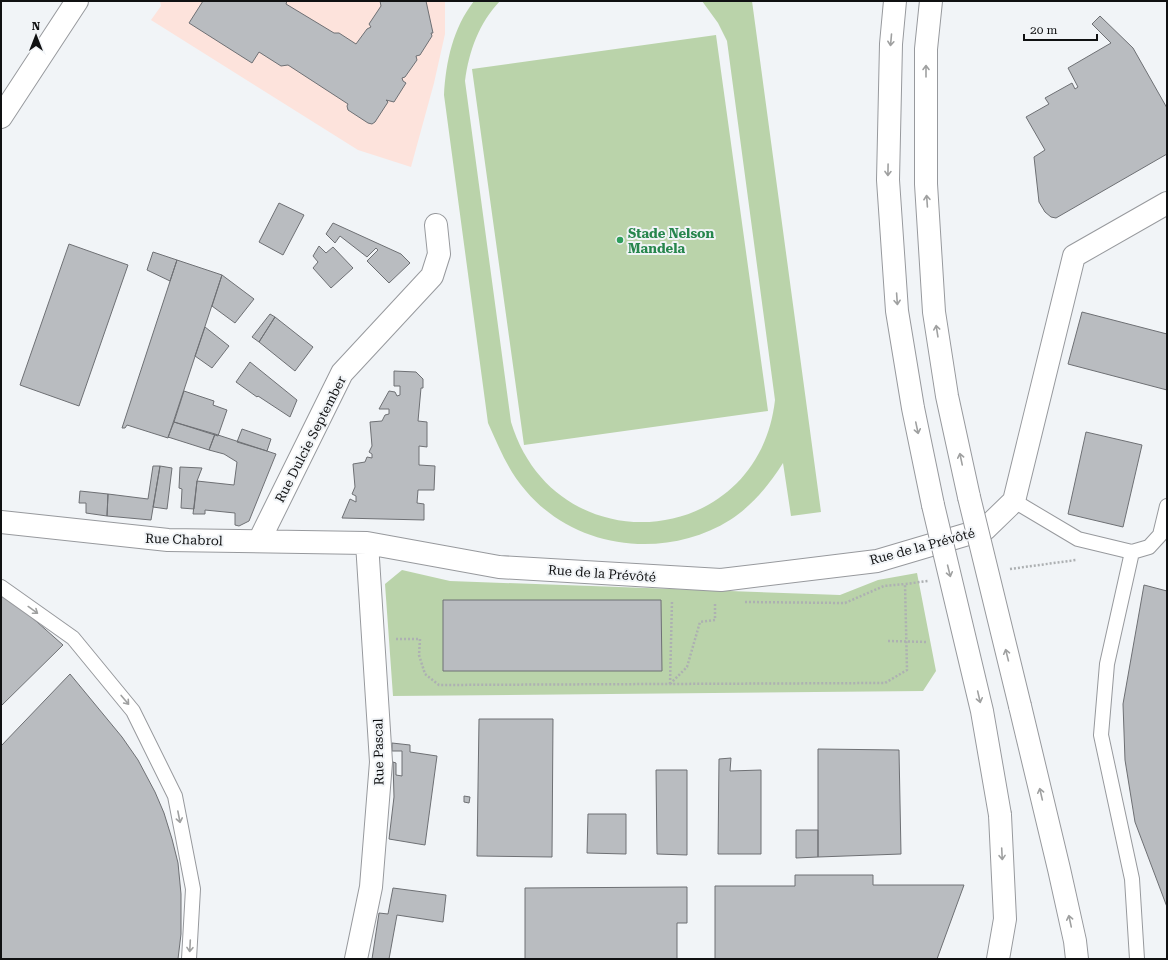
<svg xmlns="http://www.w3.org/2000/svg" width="1168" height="960" viewBox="0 0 1168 960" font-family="'Roboto Serif',serif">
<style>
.education{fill:#fde3dc}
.green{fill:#bad3aa}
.building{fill:#b9bcc0;stroke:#6e7074}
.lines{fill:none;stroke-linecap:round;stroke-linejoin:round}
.lane-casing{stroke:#97999d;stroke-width:16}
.street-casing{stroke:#97999d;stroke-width:24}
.highway-casing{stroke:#97999d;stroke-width:24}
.path{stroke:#adb0b2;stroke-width:2.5;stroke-dasharray:2 2;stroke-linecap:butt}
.lane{stroke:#fff;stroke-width:14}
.street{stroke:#fff;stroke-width:22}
.highway{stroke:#fff;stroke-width:22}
.highway-bridge-casing{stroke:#97999d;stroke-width:24;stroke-linecap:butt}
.highway-bridge{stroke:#fff;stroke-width:22}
.oneway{stroke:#9fa0a0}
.leisure-dot{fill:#2e9e5b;stroke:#f1f4f7;stroke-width:1.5}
.labels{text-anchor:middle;stroke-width:4;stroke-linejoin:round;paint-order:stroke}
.leisure-label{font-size:13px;font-weight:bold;fill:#27864d;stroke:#f1f4f7;text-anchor:start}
.street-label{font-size:13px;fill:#101112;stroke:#f1f4f7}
</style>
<rect width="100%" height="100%" fill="#f1f4f7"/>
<path class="education" d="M160,1h285v33l-11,49 -23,84 -53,-17 -207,-130 10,-14z"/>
<path class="green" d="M474,1h26c-21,22 -31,50 -35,80l46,341c44,145 247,128 264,-22l-48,-359 -9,-18 -16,-22h50l69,511 -30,4 -8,-53c-14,22 -30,42 -53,57 -64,40 -154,30 -204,-29 -18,-20 -27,-44 -38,-68l-44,-328c2,-34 9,-67 30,-94z
M716,35l52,376 -244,34 -52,-376z
M402,570l48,11 390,14 38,-15 39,-7 19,98 -13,20 -530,5 -8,-112z"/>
<path class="building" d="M203,1h84l-1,3 48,29h5l17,11 11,-15 4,-2 -2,-3 12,-18 -1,-5h46l7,32h-2l1,3 -12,19 -4,1 1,4 -12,17 -3,1 1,3 3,2 -12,19 -8,-2 2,2 -13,20 -3,2 -4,-1 -20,-13 -1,-4 1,-2 -60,-39 -7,1 -22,-14 -7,11 -63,-40z
M1100,16l33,32 34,60v46l-111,64 -5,-1 -6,-5 -6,-10 -5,-45 11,-7 -19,-33 23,-13 -4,-6 27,-15 3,6 3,-2 -10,-19 43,-25 -19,-19z
M279,203l25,12 -21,40 -24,-13z
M333,223l68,31 9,9 -21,20 -22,-22 11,-11 -2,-2 -9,9 -27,-21 -5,7 -9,-9z
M69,244l59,21 -49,141 -59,-21z
M319,246l7,7 7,-6 20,21 -22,20 -18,-20 5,-6 -5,-6z
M153,252l24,8 -7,21 -23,-11z
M177,260l45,15 -54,163 -41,-13 -2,3h-3z
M222,275l32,24 -19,24 -23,-17z
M1082,312l85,22v56l-99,-26z
M270,314l5,3 -16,25 -7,-5z
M275,317l38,30 -18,24 -36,-29z
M205,327l24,19 -17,22 -17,-12z
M250,362l47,38 -7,17 -32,-21 -1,1 -21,-15z
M394,371l22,1 7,7v9h-2l-3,33 9,1v25l-8,-1v19l16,1 -1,24h-16l-1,13 7,1v16l-82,-2 8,-19 6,3v-6l-4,-2 3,-7 -2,-23 12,-2 2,-5 5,1v-4l-3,-2 3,-6 -2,-24 12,-1 3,-6 4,-1v-5h-10l10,-18 6,1 2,4 3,-1v-9h-6z
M184,391l30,10 -1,4 14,5 -9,26 -44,-14z
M174,422l41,12 -6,16 -41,-13z
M242,429l29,10 -4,12 -30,-9z
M1086,432l56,13 -19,82 -55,-13z
M215,434l61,20 -27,67 -10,5 -4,-1v-12l-30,-3v4h-12l4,-33 37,4 3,-23 -13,-8 -15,-4z
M153,466h7l-9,54 -44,-4 1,-22 40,5z
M160,466l12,2 -5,41 -14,-2z
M180,467l22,1 -5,13 -3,28 -13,-1 1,-19 -3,-1z
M80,491l28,3 -1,22 -21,-3v-10h-7z
M1144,585l23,6v316l-32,-85 -10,-62 -2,-56z
M1,596l18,10 44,39 -62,61z
M443,600h218l1,71h-219z
M70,674l52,63 16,23 17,32 9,21 8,26 6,24 3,31v40l-3,25h-177v-213z
M479,719h74l-1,138 -75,-1z
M392,743l18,2v7l27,4 -12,89 -36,-6 5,-42 -1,-35 3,1v12l6,1v-25h-10z
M818,749l81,1 2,104 -83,3z
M731,758l-1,13 31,-1v84h-43l1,-95z
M656,770h31v85l-30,-1z
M464,796l6,1 -1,6 -5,-1z
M588,814h38v40l-39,-1z
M796,830h22v27l-22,1z
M795,875h78v10h91l-27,74h-222v-73h80z
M687,887v36h-10v36h-152v-71z
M393,888l53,7 -3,27 -46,-7 -8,44h-17l7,-46 9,1z"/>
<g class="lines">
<g class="lane-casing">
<path id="lane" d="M1014,501l64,38 54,13 17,-5 11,-12 7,-29
M1132,552l-25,112 -6,71 31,144 5,80
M1,587l72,51 60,73 42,85 18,93 -4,70"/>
</g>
<g class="street-casing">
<path id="street" d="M1,117l76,-116
M1,522l167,18 199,3 132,24 222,13 156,-19 108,-32 29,-28 60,-245 93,-53
M259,541l83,-168 90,-97 7,-22 -3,-29
M356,959l15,-72 10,-125 -14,-219"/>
</g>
<g class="highway-casing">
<path id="highway" d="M895,1l-4,43 -3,136 9,131 16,97 20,97
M931,1l-5,48v135l8,128 13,84 22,101
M1020,706l39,163 16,72 2,18
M998,959l7,-40 -5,-104"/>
</g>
<path class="path" d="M1010,569l66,-9
M745,602l100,1 39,-17 21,-2
M396,639h24l-1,16 6,19 14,11 446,-2 22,-13 -2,-86 23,-3
M888,641l39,1
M670,684l2,-83
M670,684l17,-17 13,-45 15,-2v-17"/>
<use href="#lane" class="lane"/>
<use href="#street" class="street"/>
<use href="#highway" class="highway"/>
<g class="highway-bridge-casing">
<path id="highway-bridge" d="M969,497l51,209
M933,505l49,206 18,104"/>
</g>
<use href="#highway-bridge" class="highway-bridge"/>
</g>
<defs><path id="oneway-shaft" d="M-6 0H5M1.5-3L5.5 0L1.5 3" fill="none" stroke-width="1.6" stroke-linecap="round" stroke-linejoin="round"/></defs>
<g class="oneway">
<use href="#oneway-shaft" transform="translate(891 40) rotate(95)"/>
<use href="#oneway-shaft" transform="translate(926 71) rotate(-90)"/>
<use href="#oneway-shaft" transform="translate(888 170) rotate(91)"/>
<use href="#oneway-shaft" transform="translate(927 201) rotate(-94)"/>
<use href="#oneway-shaft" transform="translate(897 299) rotate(86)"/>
<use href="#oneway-shaft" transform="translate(937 331) rotate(-99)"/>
<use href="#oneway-shaft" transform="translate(917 428) rotate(78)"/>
<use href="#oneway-shaft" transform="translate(961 459) rotate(-102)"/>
<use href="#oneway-shaft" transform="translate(949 571) rotate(76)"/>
<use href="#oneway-shaft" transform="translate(33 610) rotate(36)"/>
<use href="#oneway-shaft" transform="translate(1007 655) rotate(-104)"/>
<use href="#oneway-shaft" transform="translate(979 697) rotate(77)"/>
<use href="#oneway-shaft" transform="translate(125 700) rotate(50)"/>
<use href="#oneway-shaft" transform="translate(1041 794) rotate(-103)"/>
<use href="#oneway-shaft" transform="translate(179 817) rotate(79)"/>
<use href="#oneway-shaft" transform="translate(1002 854) rotate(87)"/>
<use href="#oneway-shaft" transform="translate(1070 921) rotate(-102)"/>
<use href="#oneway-shaft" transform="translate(190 946) rotate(93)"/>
</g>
<circle class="leisure-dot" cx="620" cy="240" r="4"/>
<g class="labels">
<g class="leisure-label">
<text x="628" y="238">Stade Nelson<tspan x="628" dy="15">Mandela</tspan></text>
</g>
<g class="street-label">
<text transform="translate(310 439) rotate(-63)" y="5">Rue Dulcie September</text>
<text transform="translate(184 539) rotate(2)" y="5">Rue Chabrol</text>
<text transform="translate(922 546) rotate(-15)" y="5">Rue de la Prévôté</text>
<text transform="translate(602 573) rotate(4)" y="5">Rue de la Prévôté</text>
<text transform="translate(378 752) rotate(-91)" y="5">Rue Pascal</text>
</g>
</g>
<rect width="1168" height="960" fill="none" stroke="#101112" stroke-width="4"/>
<g transform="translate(36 36)" stroke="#f1f4f7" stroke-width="3" paint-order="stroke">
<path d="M0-3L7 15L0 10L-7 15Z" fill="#101112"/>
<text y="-6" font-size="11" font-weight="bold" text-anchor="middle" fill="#101112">N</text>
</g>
<path d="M1024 34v6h73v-6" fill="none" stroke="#101112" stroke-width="2"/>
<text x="1030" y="34" font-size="12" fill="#101112" stroke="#f1f4f7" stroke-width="3" paint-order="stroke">20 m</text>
</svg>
